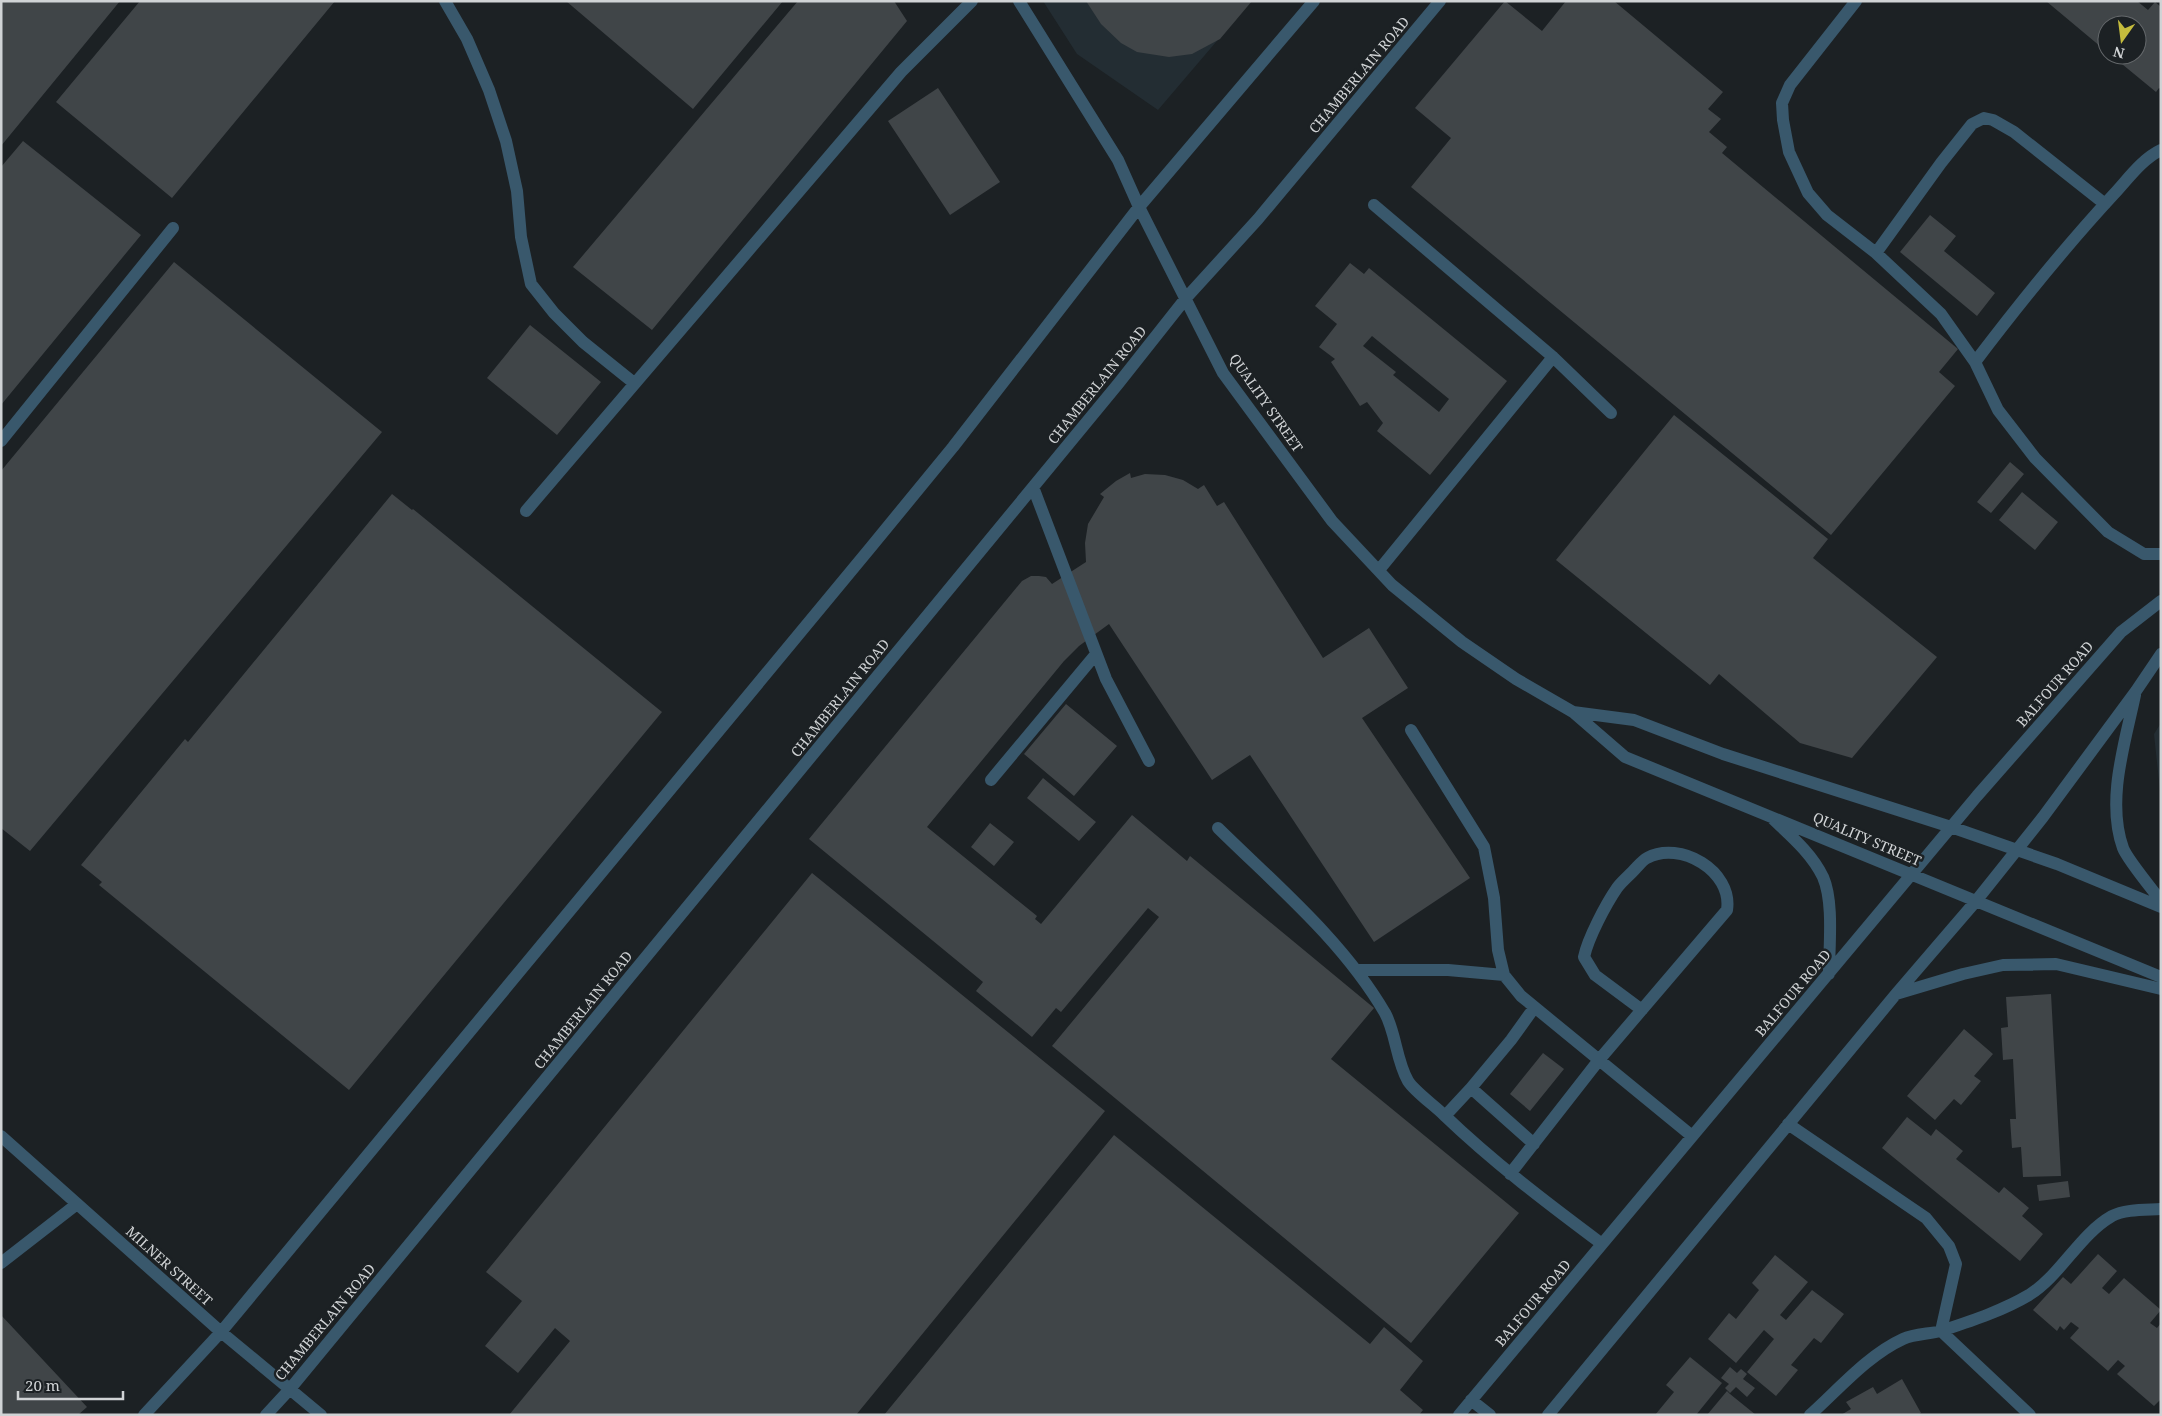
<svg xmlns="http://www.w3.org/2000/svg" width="2162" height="1416" viewBox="0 0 2162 1416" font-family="'Noto Serif',serif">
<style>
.built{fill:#232d33}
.building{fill:#404548;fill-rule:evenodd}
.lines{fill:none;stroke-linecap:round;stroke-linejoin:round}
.minor{stroke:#39586c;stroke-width:12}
.labels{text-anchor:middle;stroke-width:5;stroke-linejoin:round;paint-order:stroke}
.street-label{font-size:14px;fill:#d0d3d5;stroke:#1c2124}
</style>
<rect width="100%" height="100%" fill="#1c2124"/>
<path class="built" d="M1043,1h208l-93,109 -81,-56z
M2161,723v77l-7,-66z"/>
<path class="building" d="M1,1h119l-119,145z
M140,1h195l-163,197 -116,-96z
M566,1h217l-90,108z
M798,1h96l13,20 -255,309 -79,-63z
M1086,1h166l-32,38 -28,15 -23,3 -32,-5 -16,-9 -20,-19z
M1505,1l37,30 24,-30h48l109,91 -15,17 13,10 -12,13 18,15 -5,6 236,196 -19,23 16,14 -124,149 -420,-348 40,-49 -36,-30z
M2046,1h91l11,9 7,-8 6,5v82l-2,-1 -3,4 -45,-37h26v-30h-30v27z
M938,88l62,94 -50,33 -62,-94z
M23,141l118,94 -140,170v-238z
M1930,215l26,21 -12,15 51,42 -18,23 -77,-64z
M174,262l208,170 -352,419 -29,-23v-357z
M1350,263l14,11 5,-6 138,113 -77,94 -53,-44 6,-8 -16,-21 -7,4 -29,-44 4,-3 -16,-12 18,-23 -22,-18zM1372,336l77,63 -10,13 -46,-37 3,-3 -33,-26z
M530,325l71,57 -44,53 -70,-57z
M1674,415l154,124 -15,19 124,99 -85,101 -52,-15 -81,-69 -9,11 -154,-125z
M2010,462l14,12 -33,39 -14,-11z
M1130,473l1,5 14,-4 20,1 18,5 15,9 6,-4 13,21 7,-4 99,156 46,-30 39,60 -46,30 108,160 -96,64 -124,-187 -38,25 -103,-156 -30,22 -15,15 -137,166 110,89 -2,3 6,5 91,-109 55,46 3,-5 184,152 -43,51 188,154 -108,130 -359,-297 107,-129 -11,-9 -87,104 -5,-4 -24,29 -56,-46 7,-9 -174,-143 213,-258 9,-5h8l7,1 6,7 34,-22 -1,-19 3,-19 16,-27 -4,-3 16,-13z
M2022,492l36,30 -23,28 -36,-30z
M392,494l20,16 1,-1 249,203 -313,378 -250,-205 3,-3 -21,-17 104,-126 3,3z
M1066,704l51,42 -43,50 -50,-42z
M1043,778l53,44 -17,19 -52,-43z
M990,823l24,19 -20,24 -23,-19z
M812,873l293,238 -249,304h-347l61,-74 -15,-13 -37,45 -33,-27 37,-45 -36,-29z
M2051,994l10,182 -38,1 -2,-30 -9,1 -2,-29h6l-3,-60 -10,1 -2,-32 7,-1 -2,-30z
M1964,1029l29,25 -19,22 7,5 -20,24 -7,-6 -19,21 -28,-24z
M1543,1053l21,16 -34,42 -20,-17z
M1907,1117l24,19 5,-7 27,22 -7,8 43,34 5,-6 25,21 -7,8 21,18 -23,27 -138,-113z
M1114,1135l256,209 14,-17 39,34 -23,29 23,20 -4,5h-535z
M2068,1181l2,16 -31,4 -2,-16z
M2098,1254l19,17 -15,17 7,6 15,-16 37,32 -11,13 7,5 4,-5v76l-7,7 -37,-32 8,-8 -7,-6 -10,11 -38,-33 9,-10 -8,-6 -7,8 -4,-4 -3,5 -24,-21 30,-33 8,7z
M1775,1255l33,27 -28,33 6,5 26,-30 32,24 -23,29 -7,-5 -23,27 7,5 -22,26 -29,-24 27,-33 -10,-9 -28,33 -28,-24 21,-26 7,6 23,-29 -7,-7z
M1,1315l86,92 -9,8h-77z
M1690,1357l32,26 -26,32h-41l19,-23 -8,-7z
M1730,1367l7,6 4,-4 6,5 -4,5 12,9 -8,9 -11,-10 -6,6 -5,-5 4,-4 -8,-6z
M1902,1379l19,34 -3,2h-77l10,-6 -5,-7 27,-15 4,7z
M1727,1391l3,3 26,21h-49z"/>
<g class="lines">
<path class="minor" d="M445,1l22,38 22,51 17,51 11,50 4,46 10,47 23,29 29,29 51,41
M1019,1l99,159 21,47 84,166 109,148 60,64 70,57 54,37 57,33 52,45 536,220
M1856,1l-66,84 -8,18 1,17 6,32 19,41 19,22 49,38 65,61 34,48 23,48 37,48 73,74 36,22h17
M1374,205l179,152 58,56
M1876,253l65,-90 31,-39 12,-6 9,2 21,12 91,72
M1975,362c44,-58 90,-115 139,-168 14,-15 28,-35 47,-44
M1,441l172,-213
M1033,487l73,192 43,82
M526,511l375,-439 71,-71
M1379,570l174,-213
M2135,695c-10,48 -29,105 -12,153 4,11 29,41 38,53
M1573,712l61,8 89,34 228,73 106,37 104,43
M1411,730l73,117 10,51 4,52 6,25 17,21 171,140
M991,780l105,-126
M1774,820c18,17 38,34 49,57 11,25 6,69 6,97
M1218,828c59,58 125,113 167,185 11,20 11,47 23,68 7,11 26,24 36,34 49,47 103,88 158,129
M1357,970h91l56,5
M1896,994l67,-20 40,-9 53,-1 105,25
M1471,1088l40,-48 23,-32
M1445,1116l26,-28 63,56
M1788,1124l138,94 23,28 7,18 -15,67c-12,3 -27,3 -38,8 -35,16 -64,50 -93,76
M1,1136l220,196 100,83
M1510,1174l89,-114 128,-150c6,-39 -47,-70 -80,-52 -4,2 -8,7 -11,10 -6,7 -14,13 -19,20 -11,16 -29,50 -33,69l11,18 47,35
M1,1263l76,-59
M1471,1400l19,15
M144,1415l77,-83 650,-785 82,-100 186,-240 175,-206
M266,1415l24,-26 828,-1005 68,-86 72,-79 182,-218
M1459,1415l518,-619 144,-164 40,-31
M1548,1415l348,-421 80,-93 67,-84 93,-126 25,-37
M2030,1415l-89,-84c30,-10 61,-20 88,-36 32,-20 50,-60 83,-79 13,-7 34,-6 49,-7"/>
</g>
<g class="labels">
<g class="street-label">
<text transform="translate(1359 75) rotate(-50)" y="5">CHAMBERLAIN ROAD</text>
<text transform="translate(1097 385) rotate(-51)" y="5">CHAMBERLAIN ROAD</text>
<text transform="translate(1266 403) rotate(55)" y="5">QUALITY STREET</text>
<text transform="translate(2055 684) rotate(-49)" y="5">BALFOUR ROAD</text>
<text transform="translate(840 698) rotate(-51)" y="5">CHAMBERLAIN ROAD</text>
<text transform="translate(1867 839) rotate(23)" y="5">QUALITY STREET</text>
<text transform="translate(1793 993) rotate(-50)" y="5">BALFOUR ROAD</text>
<text transform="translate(583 1010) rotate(-51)" y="5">CHAMBERLAIN ROAD</text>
<text transform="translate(169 1266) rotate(42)" y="5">MILNER STREET</text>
<text transform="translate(1533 1303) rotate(-50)" y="5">BALFOUR ROAD</text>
<text transform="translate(325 1322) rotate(-50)" y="5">CHAMBERLAIN ROAD</text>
</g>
</g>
<rect width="2162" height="1416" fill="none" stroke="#d0d3d5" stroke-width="5"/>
<g transform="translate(2122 40) rotate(194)"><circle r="24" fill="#1c2124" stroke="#64686b"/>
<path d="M0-4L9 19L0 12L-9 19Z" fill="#c5bc3d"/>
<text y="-8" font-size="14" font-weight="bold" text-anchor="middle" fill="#d0d3d5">N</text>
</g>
<path d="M18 1391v8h105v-8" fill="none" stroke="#d0d3d5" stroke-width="2.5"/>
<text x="25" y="1391" font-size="15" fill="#d0d3d5" stroke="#1c2124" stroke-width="4" paint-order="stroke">20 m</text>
</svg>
